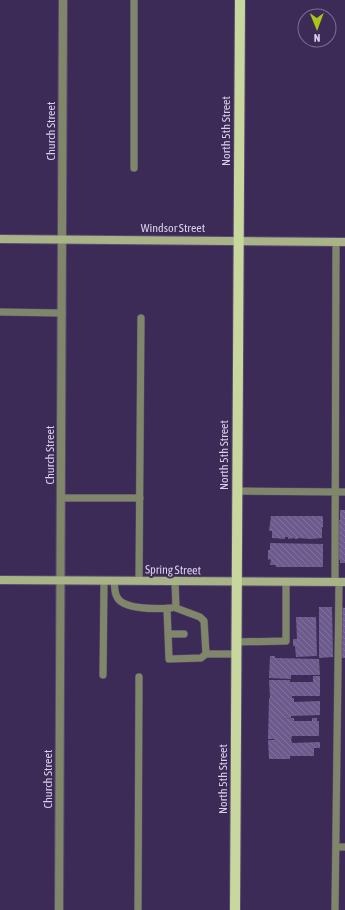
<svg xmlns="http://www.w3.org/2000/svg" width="345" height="910" viewBox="0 0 345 910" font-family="'Asap Condensed',sans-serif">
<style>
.building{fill:url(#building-back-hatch)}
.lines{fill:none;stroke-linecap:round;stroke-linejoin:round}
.lane-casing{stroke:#584972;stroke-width:8}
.street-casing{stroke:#584972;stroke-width:10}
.secondary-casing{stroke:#584972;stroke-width:10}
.primary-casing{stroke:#584972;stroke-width:12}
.lane{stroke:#7f866a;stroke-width:7}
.street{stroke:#7f866a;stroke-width:8}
.secondary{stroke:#a8b487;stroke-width:8}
.primary{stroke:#c8d79d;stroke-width:10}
.labels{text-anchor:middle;stroke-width:4;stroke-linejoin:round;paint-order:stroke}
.street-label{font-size:12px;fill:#d9d1ec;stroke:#3c2b57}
</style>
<defs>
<pattern id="building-back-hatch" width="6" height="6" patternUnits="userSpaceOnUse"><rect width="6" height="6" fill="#6c5b8c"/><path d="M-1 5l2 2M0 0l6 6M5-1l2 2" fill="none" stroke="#80729c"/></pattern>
</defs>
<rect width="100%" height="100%" fill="#3c2b57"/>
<path class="building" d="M340,510h5v53h-5v-3h-1v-40h1z
M271,516h51l1,1v10h-1v11l-12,1 -12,-1v1h-3l-1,-1 -6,1v-2h-3v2l-13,-1v-7h-3z
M270,543l53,1v23h-47v-2h-6l1,-6 -3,1v-10h2z
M319,607h13l1,50 -14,1z
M339,607l6,1v50h-4z
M296,617h20l1,39 -21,1 -1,-11h-2v-7h4z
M270,656h5v2l44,1 1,16h-29v4l-22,-1z
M313,676h7v20h-28v2h2v4l26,-1v14l-29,1v2l-12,1 15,-1v3h18v-3h5v3h2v15h-27l-1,5h1v2l28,-1v6h-6v8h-24v3h-21l-1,-19h6v-1h-6l1,-41h9h-8l-1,-18h21v2h23z"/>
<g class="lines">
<g class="lane-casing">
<path id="lane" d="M134,168v-168
M0,312l62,1
M237,491l108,1
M62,498h78
M114,581c1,5 0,11 3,16 6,13 41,12 54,11
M139,581l2,-263
M175,582l1,26 24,9 4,4 2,33h30
M335,582l1,-340
M167,609l2,50 32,-1 5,-4
M168,634h16
M236,642l50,-1v-59
M103,675l1,-94
M336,847h9
M138,910l1,-233
M335,910l4,-328"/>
</g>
<g class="street-casing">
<path id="street" d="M59,910l4,-910"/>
</g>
<g class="secondary-casing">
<path id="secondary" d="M0,239l345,3
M0,580l345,2"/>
</g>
<g class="primary-casing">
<path id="primary" d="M235,910l5,-910"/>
</g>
<use href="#lane" class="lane"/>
<use href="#street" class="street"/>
<use href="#secondary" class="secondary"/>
<use href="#primary" class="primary"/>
</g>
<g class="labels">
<g class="street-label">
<text transform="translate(51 131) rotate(-90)" y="4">Church Street</text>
<text transform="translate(226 131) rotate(-90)" y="4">North 5th Street</text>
<text x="173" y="232">Windsor Street</text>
<text transform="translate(50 455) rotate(-90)" y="4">Church Street</text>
<text transform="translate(224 455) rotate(-90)" y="4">North 5th Street</text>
<text transform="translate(173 570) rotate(1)" y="4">Spring Street</text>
<text transform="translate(48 779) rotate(-90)" y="4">Church Street</text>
<text transform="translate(223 779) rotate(-90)" y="4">North 5th Street</text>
</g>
</g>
<g transform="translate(317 28) rotate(179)"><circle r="19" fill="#3c2b57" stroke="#7b6d93"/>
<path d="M0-3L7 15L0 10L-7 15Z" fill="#abc716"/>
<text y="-6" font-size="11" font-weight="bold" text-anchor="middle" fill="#d9d1ec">N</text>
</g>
</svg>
